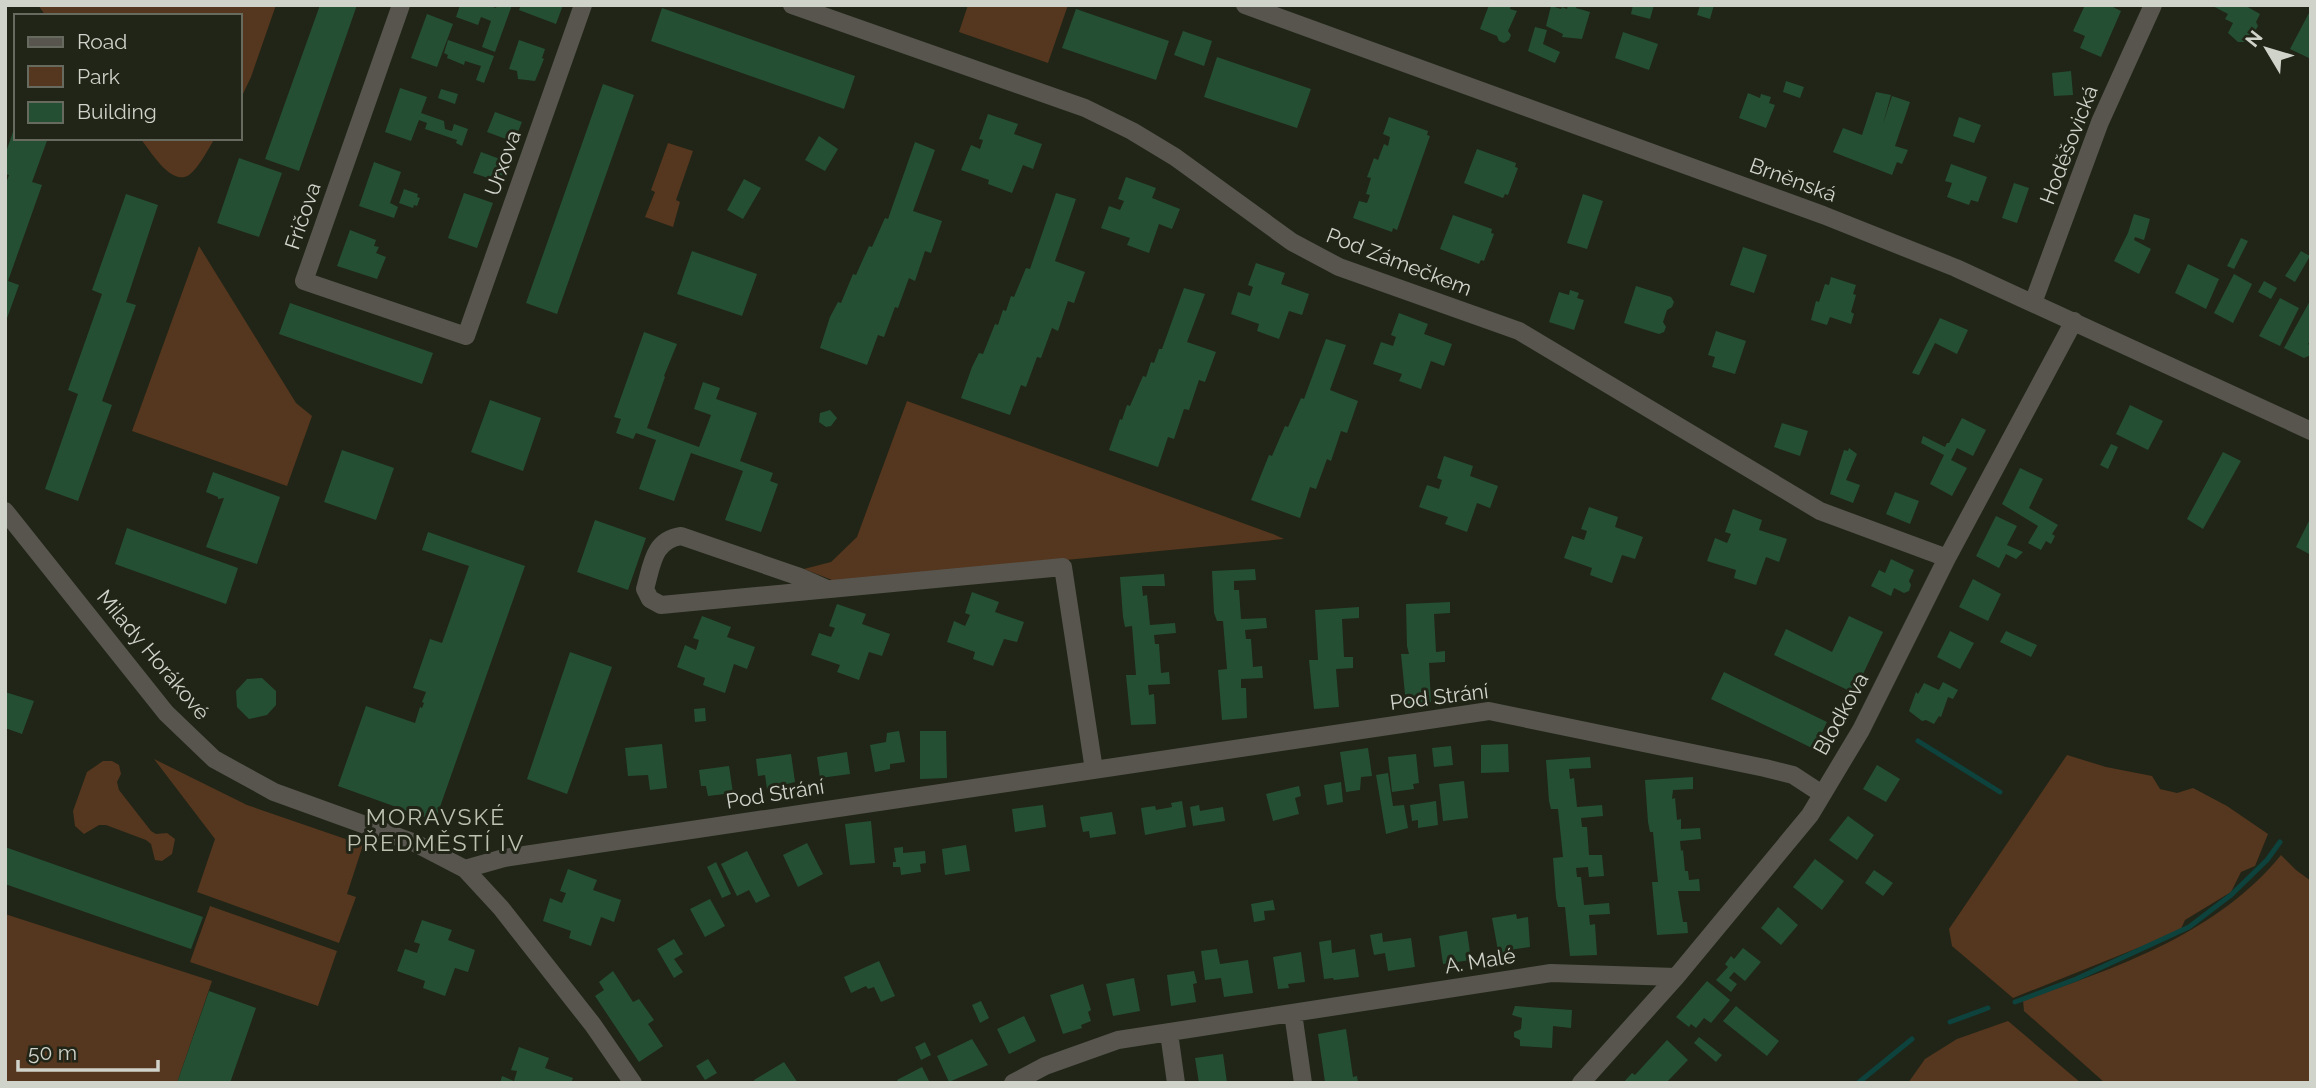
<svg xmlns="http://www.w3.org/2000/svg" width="2316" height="1088" viewBox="0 0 2316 1088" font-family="Raleway,sans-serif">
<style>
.green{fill:#55361e}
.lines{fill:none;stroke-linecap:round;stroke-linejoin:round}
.stream{stroke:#0d423d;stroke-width:5}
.building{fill:#244f33}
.minor{stroke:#57554e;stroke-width:18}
.labels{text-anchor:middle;stroke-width:6;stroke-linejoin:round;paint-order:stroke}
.street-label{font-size:21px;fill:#d0d3ca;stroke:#212517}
.neighbourhood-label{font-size:23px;letter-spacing:2px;fill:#bcc1b0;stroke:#212517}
</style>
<rect width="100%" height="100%" fill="#212517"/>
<path class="green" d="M38,5h238l-25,72 -11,23v-84h-194z
M968,5h100l-20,58 -89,-31z
M140,138h75c-7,11 -16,30 -26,37 -18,12 -39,-25 -49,-37z
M668,143l25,8 -17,49 4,2 -7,25 -28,-10 10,-25 -4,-2z
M199,246l97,157 16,13 -25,70 -155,-55z
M907,401l366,133 11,5 -447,43 -33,-13 27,-7 26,-25z
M2067,755l39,12 46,9 8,13 17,4 16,-5 34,18 41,28 -13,32 -14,6 -10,20 -46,28 -5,11 -167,67 -61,-52 -3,-17z
M154,759l93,46 116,40 -16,49 9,3 -17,46 -142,-51 18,-53z
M103,761h9l7,4 2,9 -4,8 2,8 32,41 5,3 11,-1 8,6 -3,15 -10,7 -7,-1 -4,-16 -5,-4 -40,-15h-7l-15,9 -9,-8 -2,-15 14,-39z
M2281,855l15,15 15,11v202h-206l-81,-72 -1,-11c92,-31 195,-67 258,-145z
M210,906l127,45 -19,55 -128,-44z
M5,914l207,67 -35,102h-172z
M2008,1021l73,62h-173l17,-24 32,-20z"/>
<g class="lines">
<path class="stream" d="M1918,741l82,51
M2015,1002l61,-23 113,-52 42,-32 36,-35 13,-18
M1950,1022l38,-14
M1858,1083l54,-44"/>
</g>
<path class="building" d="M320,5h37l-58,166 -34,-12z
M460,5h27l9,3 1,-3h15l-17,47 -13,-5 9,-26 -10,-4 -3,8 -22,-8z
M521,5h42l-7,19 -37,-14z
M1489,5h22l-1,4 7,2 -9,20 3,4 -2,5 -5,3 -5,-2 -2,-5 -17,-7z
M1568,5h9l-1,3 14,4 -8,27 -20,-2 1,-3 -17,-8 5,-20 10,3 1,-2 5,2z
M1633,5h21l-4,14 -19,-5z
M1700,5h14l-4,14 -13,-4z
M2085,5h24l12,6 -20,46 -21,-9 5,-12 -12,-5z
M2211,5h33l16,9 -4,8 2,4 -3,5 -4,1 -5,10h-8l-10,-9 5,-10 -8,-4 3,-5z
M662,8l193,68 -11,33 -193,-68z
M1076,9l93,32 -13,39 -94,-32z
M2309,13l2,1v45l-21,-10z
M427,14l26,10 -16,43 -26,-9z
M1535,27l12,3 -4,14 17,8 -5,11 -27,-12z
M1183,31l29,10 -8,25 -30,-11z
M1623,32l35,12 -9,26 -34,-12z
M448,40l46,16 -10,27 -8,-3 5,-14 -16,-5 -1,4 -17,-7 1,-3 -4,-2z
M519,40l26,9 -3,9 2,1 -9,22 -17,-2 -1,-8 -8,-2z
M1217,57l94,32 -14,39 -93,-31z
M2071,71l2,24 -19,1 -2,-23z
M1786,81l18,6 -4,11 -17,-6z
M603,84l31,11 -77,219 -31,-11z
M400,88l27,9 -6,16 23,8 1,8 7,2 2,-7 14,5 -6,17 -6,-3 1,-3 -32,-11 2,-6 -8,-3 -8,21 -26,-9z
M441,89l17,5 -3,10 -17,-6z
M1876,92l15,3 -8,29 9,-28 18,6 -15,44 13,4 -6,14 -5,-2 -5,13 -59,-23 10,-24 19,7z
M1748,93l12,5 1,-4 10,3 -2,6 6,2 -9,23 -27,-10z
M495,112l27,10 -8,20 -27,-10z
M988,114l30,10 -4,10 28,10 -9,25 -10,-4 -11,28 -24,-9 1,-4 -28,-10 10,-25 9,4 3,-9 -4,-1z
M1389,117l39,14 -1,4 3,1 -33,94 -4,-2 -1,4 -39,-14 6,-17 8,2 3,-8 -4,-1 5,-16 -4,-1 7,-19 4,2 6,-16 4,2 2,-9 -7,-3z
M1959,117l22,8 -7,18 -21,-7z
M15,126l1,12h32l-16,44 10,3 -34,96 11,4 -13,36 -1,-135 4,-11 -4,-1v-19z
M819,136l19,13 -13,22 -20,-11z
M915,142l20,8 -22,61 29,10 -11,32 -6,-2 -10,30 -6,-3 -11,30 -3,-1 -11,30 -6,-2 -11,30 -47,-17 10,-31 8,-15 3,1 12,-29 3,1 13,-29 3,1 13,-29 3,1z
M1477,149l39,14 -1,4 3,1 -10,27 -3,-1 -2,4 -39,-15z
M481,152l27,10 -8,20 -27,-9z
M239,158l43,15 -23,64 -42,-14z
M374,162l27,10 -11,31 8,4 -4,11 -35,-12z
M1951,164l36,13 -9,25 -7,-2 -2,5 -22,-8 5,-14 -7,-2z
M1126,177l30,11 -4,10 28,11 -8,20 -13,-5 -10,29 -22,-8 3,-7 -29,-10 8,-22 11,4 4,-9 -6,-2z
M744,179l17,9 -18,31 -16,-9z
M2014,183l15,5 -12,35 -15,-5z
M404,189l14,5 -1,3 3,1 -3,8 -3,-1 -1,3 -14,-5z
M464,193l29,10 -16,45 -29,-10z
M1056,193l20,6 -21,62 30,11 -11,31 -6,-2 -10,30 -6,-3 -11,30 -4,-1 -11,30 -5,-2 -11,30 -49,-17 11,-31 7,-14 4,1 12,-30 3,1 5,-15 3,1 5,-15 3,1 12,-29 4,1z
M126,194l32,11 -32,97 10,3 -34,96 10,4 -34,96 -33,-12 33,-95 -10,-4 34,-96 -10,-4z
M1583,194l20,7 -16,48 -20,-6z
M2134,214l16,5 -6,21 -9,-3 -1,3 17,9 -12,25 -25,-13 14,-28z
M1453,215l39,14 -1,4 3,1 -10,27 -3,-1 -2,4 -39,-15z
M350,230l26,10 -2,6 5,1 -3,6 10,4 -9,22 -40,-13z
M2241,238l7,3 -14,28 -7,-3z
M1743,247l24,8 -13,38 -24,-8z
M692,251l65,23 -15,42 -65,-22z
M2301,251l9,5 -15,26 -10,-6z
M1256,263l29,10 -4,11 28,10 -7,21 -13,-4 -10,28 -22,-8 2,-7 -28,-10 7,-22 12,4 3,-9 -5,-2z
M2188,264l31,15 -13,30 -31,-16z
M2234,274l18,10 -19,39 -19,-10z
M1831,277l25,8 -3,9 3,1 -5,17 3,2 -3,10 -21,-7 -3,8 -16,-5 5,-19 3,1 6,-18 4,1z
M2264,281l13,7 -6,11 -13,-7z
M1636,286l35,11 3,5 -2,5 -5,3 -4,12 3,5 -2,5 -5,2 -35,-11z
M1184,288l21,6 -18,48 29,10 -11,30 -6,-2 -10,30 -5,-1 -10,30 -6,-2 -10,30 -49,-17 11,-31 2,1 5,-15 3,1 13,-30 3,1 5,-15 3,1 5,-14h3z
M1570,290l9,3 -2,5 7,2 -10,30 -25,-8 10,-30 10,3z
M2280,298l19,10 -19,38 -21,-10z
M2311,299v41l-3,4 3,2v9l-7,3 -20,-10z
M290,303l143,50 -11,31 -143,-50z
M1399,313l29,11 -4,10 28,10 -8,22 -13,-5 -10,28 -22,-8 3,-7 -29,-10 8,-22 12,4 3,-9 -5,-2z
M1940,318l28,12 -11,24 -22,-11 -16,32 -7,-2z
M1716,331l30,10 -11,33 -23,-7 3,-10 -7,-2z
M644,332l33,12 -13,32 1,1 -18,51 52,19 12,-32 -17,-6 9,-27 17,6 -4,11 41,14 -17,48 33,12 -3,8 8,3 -17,48 -36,-12 18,-49 -52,-18 -17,48 -35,-12 17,-49 -20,-7 -3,6 -17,-6 5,-14 -7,-2z
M1326,339l20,6 -16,45 28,11 -11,32 -6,-2 -10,30 -4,-2 -11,30 -6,-2 -10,31 -49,-18 18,-45 3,1 13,-30 3,1 13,-29 3,1z
M490,400l51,18 -18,53 -52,-19z
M2130,405l33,16 -15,29 -32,-16z
M830,410l7,8 -6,8 -5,1 -7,-5 1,-9z
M1962,418l24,12 -13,26 -16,-8 -6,12 16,8 -15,28 -22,-12 14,-29 -23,-12 2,-7 22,11 2,-4h2z
M1782,423l26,8 -8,25 -26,-9z
M2111,444l7,3 -10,22 -8,-4z
M1849,448l8,6 -11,26 14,5 -7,18 -23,-9 14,-44 4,1z
M342,450l52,18 -18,52 -52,-18z
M2223,452l18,9 -38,68 -16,-10z
M1444,456l29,10 -3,10 28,10 -8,22 -13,-5 -10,29 -22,-8 3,-7 -29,-10 8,-22 12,4 3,-9 -5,-2z
M2020,468l23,11 -14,29 29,17 -6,9 3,2 -4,8 -5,-3 -5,9 -13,-7 10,-17 -36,-22z
M213,472l67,25 -23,67 -51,-17 18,-49 -6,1v-2l-12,-5z
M1895,492l24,9 -9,23 -24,-10z
M1589,507l29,10 -3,10 28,10 -8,22 -13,-4 -10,28 -22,-8 2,-7 -28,-10 8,-22 12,4 3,-9 -6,-2z
M1733,509l29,11 -3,10 28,9 -8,23 -13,-5 -10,28 -22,-7 2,-8 -29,-9 8,-23 12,5 4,-9 -6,-2z
M1996,516l21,10 -10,19 16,7 -7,7 -10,-5 -7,14 -23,-12z
M2311,517v38l-15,-8z
M595,520l51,18 -18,52 -51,-18z
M127,528l111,40 -12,36 -111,-40z
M428,532l97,34 -90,255 -97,-35 28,-80 49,17 5,-16 2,1 2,-5 -2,-1 4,-10 -13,-4 17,-49 12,4 27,-77 -47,-16z
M1891,559l23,11 -5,11 2,4 -2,6 -5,2 -10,-5 -3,8 -20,-10 8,-16 6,3z
M1255,569l1,11 -22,1v9h5l2,29 25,-1 1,10 -22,2 1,9h5l2,28 9,-1 1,12 -22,1v9h5l1,30 -25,2 -4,-50 9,-1 -4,-48h-6l-3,-8 -2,-42z
M1164,574l1,12h-23l1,10 4,-1 3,30 25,-2 1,10 -22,2 1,9h4l2,29 8,-1 1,12 -22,1 1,10 5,-1 2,30 -25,1 -5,-50h10l-4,-49 -7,1 -2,-10 -3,-40z
M1973,579l28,15 -13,27 -29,-14z
M972,592l27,10 -4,10 29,10 -7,20 -13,-3 -11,27 -20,-7 2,-7 -28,-10 7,-21 11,5 5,-11 -5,-2z
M1450,602v11l-16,1 2,38 9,-1v11l-16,1 2,39 -25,2 -5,-50h8l-2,-8 -1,-42z
M837,604l29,10 -4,10 28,10 -8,22 -13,-4 -10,28 -22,-8 3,-7 -29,-10 8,-22 12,4 4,-9 -6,-2z
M1359,607v11l-17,1 2,38h9v11l-17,1 3,38 -25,2 -5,-49h9l-3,-50z
M702,616l29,11 -4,10 28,10 -8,22 -13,-5 -9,29 -22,-8 2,-7 -28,-11 8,-22 11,5 3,-10 -6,-2z
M1849,616l34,16 -29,61 -80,-38 12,-26 46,23z
M1950,631l24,12 -14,26 -23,-12z
M2006,631l31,14 -6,12 -31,-15z
M570,652l42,15 -45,127 -40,-15z
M1724,672l103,50 -13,27 -103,-50z
M262,678l14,13v14l-9,10 -18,4 -12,-12 -1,-16 11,-12z
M1943,682l15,8 -5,9 -5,-2 -7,20 -2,-1 -5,8 -8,-4 -4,1 -13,-10 7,-19 2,2 6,-11 15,7z
M5,692l29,9 -12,33 -17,-6z
M705,708l1,13 -11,1 -1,-13z
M899,731l6,31 -15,2v5l-15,3 -5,-27 16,-3 1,-9z
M920,731h26l1,47 -27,1z
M662,744l5,44 -17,2 -2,-15 -20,1 -3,-28z
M1508,744l1,28 -28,1v-28z
M1451,746l2,19 -19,2 -2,-19z
M1368,748l4,28 -11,1 -1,13 -14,2 -6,-40z
M847,752l3,22 -30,4 -3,-21z
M791,754l4,28 -28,7 -2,-14 -7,1 -2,-17z
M1416,754l3,29 -6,1 1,5 -22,3 -4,-35z
M1590,757l1,11 -22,1 1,10 4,-1 3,29 25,-2 1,11 -22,2 1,9h5l2,28h13l2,21 -15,1 -1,-10 -12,1 1,9h4l3,28 25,-2 1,11 -21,1 1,10 5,-1 2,31 -27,1 -5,-49h-7l-2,-9 -3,-40 10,-1 -5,-48h-7l-2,-8 -3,-41z
M1877,765l23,14 -14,23 -23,-13z
M729,766l4,27 -25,3 -2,-10h-5l-2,-16z
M1388,773l5,33 11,-1 4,23 -22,6 -10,-59z
M1693,777v12l-20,1 -1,9 3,-1 2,22 4,-1v10l19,-1 1,11 -21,2 1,10 2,-1 2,21h3l1,9 10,-1 1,12h-22l5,31h4l1,11 -31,2 -5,-53h6l-1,-9 -4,-41h-3l-2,-10 -3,-42z
M1464,781l4,37 -25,3 -4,-37z
M1341,782l2,20 -16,3 -3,-20z
M1299,786l2,10 -6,2 4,16 -26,7 -7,-27z
M1182,801l4,26 -41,8 -4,-27 14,-2 1,4 16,-3 -1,-4z
M1436,801l2,24 -20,3v-8l-6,1 -2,-16z
M1043,805l3,22 -31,5 -3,-23z
M1199,805l1,6 23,-4 2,14 -32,5 -3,-19z
M1112,812l4,22 -26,4 -1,-7 -6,1 -3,-15z
M1848,816l26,19 -17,25 -28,-20z
M871,821l4,42 -25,2 -5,-41z
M807,843l16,31 -25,13 -15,-32z
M966,845l4,26 -25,4 -3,-26z
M5,847l198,70 -12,32 -186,-65z
M903,847v6l22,-2 1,12 -6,1 1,8 -20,3 -1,-8h-7v-5h3l-2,-14z
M747,851l23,45 -14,7 -7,-13 -12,6 -16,-32z
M1815,859l29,22 -22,29 -29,-23z
M716,862l15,32 -9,4 -15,-31z
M568,869l29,11 -4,10 28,10 -7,22 -13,-5 -10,29 -22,-8 2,-7 -28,-10 7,-23 12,5 4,-10 -6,-2z
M1874,870l19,13 -10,13 -18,-13z
M710,899l15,27 -20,11 -15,-28z
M1273,900l2,10 -11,1 1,9 -11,2 -3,-18z
M1778,907l20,18 -17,20 -20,-17z
M1516,914l1,5 11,-2 2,30 -21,3 1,4 -11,2 -7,-38z
M422,920l30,10 -4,10 27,10 -7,22 -13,-4 -10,28 -22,-8 2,-7 -28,-10 8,-22 12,4 3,-9 -6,-2z
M1467,931l4,29 -28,4 -4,-28z
M1382,933l1,9 28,-4 4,29 -27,4 -3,-18 -11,2 -4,-20z
M674,939l9,15 -9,5 9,13 -9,6 -17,-29z
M1331,940l1,13 23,-4 4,28 -25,3 -1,-2 -9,1 -5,-37z
M1743,948l18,14 -16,19 -11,-9 -5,6 8,6 -6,8 -15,-12 12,-13 -3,-3 6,-8 3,3z
M1217,949l3,15 28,-4 5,33 -29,4 -3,-19 -16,2 -4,-29z
M1301,952l4,30 -17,2 1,4 -11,1 -5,-32z
M879,961l16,35 -14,6 -7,-15 -6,2 -2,-3 -15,7 -7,-16z
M613,971l20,31 6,-3 15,21 -6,4 15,22 -24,16 -44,-66 9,-6 -5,-8z
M1194,971l3,12 -4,1 3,18 -25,4 -4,-31z
M1134,978l6,33 -27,5 -7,-32z
M1707,981l23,19 -19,23 -7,-5 -8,10 -5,-4 -2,3 -13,-10z
M1083,984l8,26 -3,2 3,9 -10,4 1,3 -19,6 -13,-39z
M209,991l47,17 -26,75h-53z
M981,1001l8,17 -9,5 -8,-18z
M1515,1006l57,4 -1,18 -18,-2 -1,22 -32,-2v-6l-6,-3v-5l7,-3 1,-11 -10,-3z
M1736,1006l43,35 -12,15 -44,-35z
M1024,1016l12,25 -27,13 -12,-25z
M1346,1029l7,48 4,-1 1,7 -33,-1 -7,-48z
M1699,1037l23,18 -6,7 -22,-19z
M972,1039l16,26 -39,17 -12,-26z
M1667,1040l21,20 -22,23h-43l9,-10 3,2z
M925,1042l6,13 -10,5 -6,-13z
M519,1047l30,11 -4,10 28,10 -2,5h-71l2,-7 12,5 3,-10 -6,-1z
M1223,1054l4,29h-28l-4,-25z
M708,1059l9,14 -12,7 -9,-14z
M784,1062l14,21h-43l-1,-3z
M922,1067l8,16h-31l-2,-3z"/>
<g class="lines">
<path class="minor" d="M401,5l-97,276 162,55 117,-331
M792,5l293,103 47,23 43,26 117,85 47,25 180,64 301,180 127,47
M1245,5l578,210 133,53 355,163
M2033,303l67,-181 53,-117
M5,511l161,202 48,46 60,33 141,51 50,26 36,39 92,117 40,58
M827,589l-27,-12 -119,-41c-28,4 -29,29 -36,53l5,10 11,6 402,-38 31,203
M465,869l39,-11 985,-147 276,57 28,7 29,19
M1293,1013l10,70
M1169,1033l7,50
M1013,1083l32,-17 73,-26 433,-67 125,4
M1581,1083l95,-106 134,-162 51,-85 86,-172 127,-237"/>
</g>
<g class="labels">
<g class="street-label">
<text transform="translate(2069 145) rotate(-69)" y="7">Hoděšovická</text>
<text transform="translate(503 163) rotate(-70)" y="7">Urxova</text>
<text transform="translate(1793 180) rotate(20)" y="7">Brněnská</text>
<text transform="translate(303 216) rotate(-71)" y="7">Fričova</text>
<text transform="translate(1399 262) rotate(21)" y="7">Pod Zámečkem</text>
<text transform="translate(153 655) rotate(50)" y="7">Milady Horákové</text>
<text transform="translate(1439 697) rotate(-7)" y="7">Pod Strání</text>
<text transform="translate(1841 714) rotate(-61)" y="7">Blodkova</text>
<text transform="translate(775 794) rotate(-9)" y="7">Pod Strání</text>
<text transform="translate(1480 961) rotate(-9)" y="7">A. Malé</text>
</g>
<g class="neighbourhood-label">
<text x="436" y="825">MORAVSKÉ<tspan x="436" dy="26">PŘEDMĚSTÍ IV</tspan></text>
</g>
</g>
<rect width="2316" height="1088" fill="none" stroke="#d0d3ca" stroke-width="14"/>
<rect x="14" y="14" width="228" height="126" fill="#212517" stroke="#676b5f" stroke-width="2"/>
<rect x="28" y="37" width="35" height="10" fill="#57554e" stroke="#676b5f" stroke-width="2"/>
<text x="77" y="49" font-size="21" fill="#d0d3ca">Road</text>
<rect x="28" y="66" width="35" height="21" fill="#55361e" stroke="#676b5f" stroke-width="2"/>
<text x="77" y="84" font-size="21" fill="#d0d3ca">Park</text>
<rect x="28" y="102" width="35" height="21" fill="#244f33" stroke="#676b5f" stroke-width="2"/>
<text x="77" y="119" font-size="21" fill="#d0d3ca">Building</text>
<g transform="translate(2267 49) rotate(308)" stroke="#212517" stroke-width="5" paint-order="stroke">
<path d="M0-5L12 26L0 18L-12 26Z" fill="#d0d3ca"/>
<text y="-10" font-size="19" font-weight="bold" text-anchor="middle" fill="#d0d3ca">N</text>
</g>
<path d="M18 1060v10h140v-10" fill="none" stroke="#d0d3ca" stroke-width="3.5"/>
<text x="28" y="1060" font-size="21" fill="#d0d3ca" stroke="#212517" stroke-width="5" paint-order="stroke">50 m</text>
</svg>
